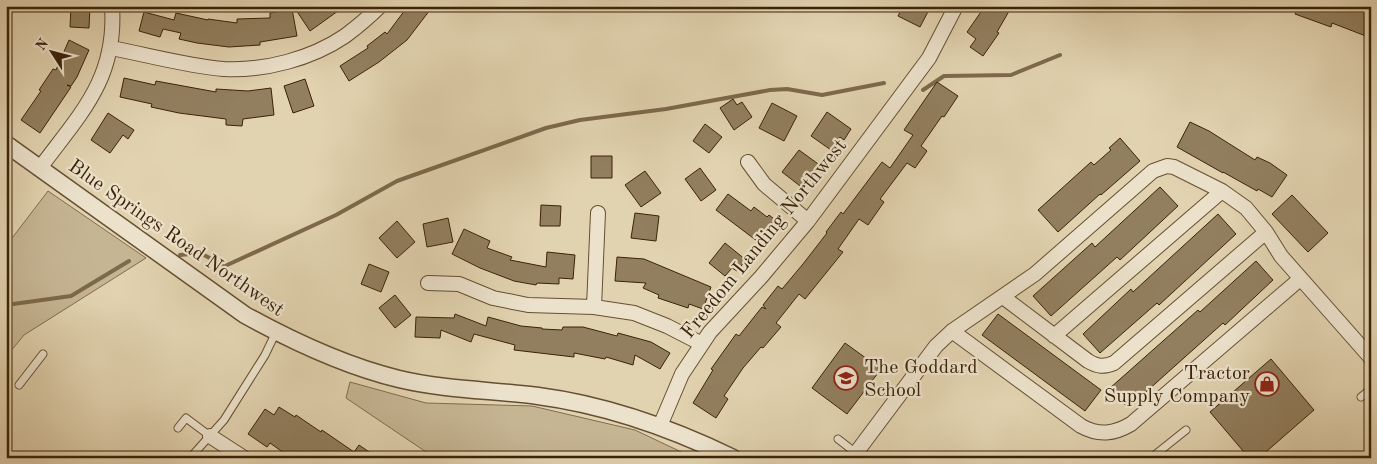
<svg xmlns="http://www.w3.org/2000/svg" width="1377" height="464" viewBox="0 0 1377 464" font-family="'Old Standard TT',serif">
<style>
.green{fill:#c6b593;stroke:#806c4e}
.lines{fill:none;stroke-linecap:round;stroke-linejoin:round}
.stream{stroke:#7d694b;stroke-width:4}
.building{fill:#927f5f;stroke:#3b2308}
.service-casing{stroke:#654f32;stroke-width:9}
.minor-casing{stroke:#654f32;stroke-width:16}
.tertiary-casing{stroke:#654f32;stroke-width:19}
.service{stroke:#ece2cc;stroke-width:7}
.minor{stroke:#ece2cc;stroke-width:14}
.tertiary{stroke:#ece2cc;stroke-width:16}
.labels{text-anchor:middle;stroke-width:4.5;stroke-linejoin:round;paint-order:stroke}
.street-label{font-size:20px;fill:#3b2308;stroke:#ece2cc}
.poi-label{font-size:20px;fill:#3b2308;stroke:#ece2cc;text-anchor:start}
</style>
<rect width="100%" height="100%" fill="#e2d3b0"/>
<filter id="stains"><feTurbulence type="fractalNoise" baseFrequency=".004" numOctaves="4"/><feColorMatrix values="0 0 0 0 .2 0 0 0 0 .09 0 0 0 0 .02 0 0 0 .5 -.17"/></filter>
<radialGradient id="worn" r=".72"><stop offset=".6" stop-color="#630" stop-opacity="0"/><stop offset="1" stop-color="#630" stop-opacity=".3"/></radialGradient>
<path class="green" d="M48,191l98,67 -122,77 -18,22v-111z
M350,382l76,21 106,3 103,24 59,28h-259l-89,-60z"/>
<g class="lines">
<path class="stream" d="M923,90l21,-14 67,-1 49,-20
M180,255l20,-2 25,13 111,-51 61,-34 149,-53 34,-8 86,-11 104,-19 17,-1 35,6 62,-12
M6,305l65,-9 58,-35"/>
</g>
<path class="building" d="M71,6h19l-1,22 -19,-1z
M302,6h43l-35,25 -14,-21z
M408,6h25l-26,34 -28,22 -30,19 -9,-15 28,-18 -1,-2 18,-14 2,2z
M903,6h28l-11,21 -22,-11z
M985,6h27l-15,26 2,1 -16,23 -13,-9 6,-8 -9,-7z
M1298,6h73v32l-39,-15 -1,4 -36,-13z
M292,9l5,27 -37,6v3l-31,2 -32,-4 -18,-4 2,-6 -18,-4 -3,8 -21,-6 5,-19 30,8 2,-7 32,7v-1l29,4v-4l33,-1v-5z
M69,40l20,10 -12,27 -6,9 -4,-1 4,2 -31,46 -19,-13 20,-29 -2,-1 14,-21 3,1z
M124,78l31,7 1,-4 60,11v-3l32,2 23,-3 3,27 -31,4 -1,7 -16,-1v-6l-47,-6 -28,-6 1,-3 -32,-7z
M305,79l9,27 -21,7 -9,-27z
M937,82l21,14 -14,21 -2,-1 -21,30 6,5 -12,17 -8,-5 -27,36 4,3 -16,23 -9,-6 -21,30 5,3 -17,21 -21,26 -6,-5 -23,29 5,4 -18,21 -2,-1 -18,21 -19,28 4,3 -12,19 -23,-15 20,-33 -2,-1 25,-35 3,2 23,-29 4,2 -3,-4 15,-19 4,3 21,-25 24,-31 -1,-1 15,-20 2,2 39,-52 8,6 23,-33 -9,-5z
M733,99l4,6 5,-3 10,15 -18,13 -14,-22z
M772,103l25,13 -13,25 -25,-13z
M827,112l24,17 -7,11 -4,-3 -9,13 -20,-14z
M108,113l26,17 -6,9 -5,-4 -13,18 -19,-13z
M1190,122l19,9 46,29 2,-3 13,6 17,12 -15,22 -14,-8 -1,2 -34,-19v1l-46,-26z
M705,124l17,13 -13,16 -16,-12z
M1120,138l20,23 -39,34 -1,-1 -42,38 -20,-22 53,-48 3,3 17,-15 -2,-2z
M799,150l22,16 -17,23 -22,-17z
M591,156h21v22h-21z
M700,168l16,22 -15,11 -16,-22z
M645,171l16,22 -20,14 -16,-22z
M1160,187l18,19 -58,54 -3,-3 -66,59 -18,-20 59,-53 3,4z
M728,194l23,17 3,-4 13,10 2,-2 9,7 -17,22 -45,-34z
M1292,195l36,38 -20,19 -36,-38z
M541,205l20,1 -1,20h-20z
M635,213l24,3 -3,25 -25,-3z
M1218,214l18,20 -77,71 -2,-2 -57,50 -17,-19 48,-45 2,3z
M448,218l5,24 -26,5 -4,-23z
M397,221l18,21 -18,16 -18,-20z
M464,229l26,12 -3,7 25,9 -2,3 36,7 1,-15 28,3 -2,24 -14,-1v6l-22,-1 -1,2 -22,-4 -34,-13 -28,-14z
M725,243l21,17 -9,11 -5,-3 -7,8 -16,-13z
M617,257l27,2 67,28 -8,22 -14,-5 -1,4 -30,-10 1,-3 -16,-7 3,-5 -31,-2z
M1256,261l17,19 -48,45 -2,-2 -95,85 -18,-20 88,-78 2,2z
M369,264l20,8 -8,20 -20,-8z
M395,295l16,20 -16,13 -16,-20z
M455,314l31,12 2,-9 33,9 21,2v1l20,1 1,-3h20l34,9 1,-3 33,9 19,11 -10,16 -25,-14 -2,10 -27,-8 -1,2 -31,-6v4l-60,-7 1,-5 -41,-11 -3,8 -30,-12 -1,8 -25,-1 1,-20 38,1z
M998,314l103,76 -16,21 -103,-76z
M845,343l36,26 -34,45 -35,-26z
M1271,359l43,51 -55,48h-10l-39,-46z
M279,407l16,10 1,-2 25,17 1,-2 32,22 5,-7 19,13h-87l-21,-15 -3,4 -19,-13 17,-25 9,6z"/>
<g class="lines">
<g class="service-casing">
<path id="service" d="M19,385l24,-31
M1361,397l10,-8
M178,428l8,-10 24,18
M838,439l18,14
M190,458l34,-38 41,-65 11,-23
M1151,458l35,-28"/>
</g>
<g class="minor-casing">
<path id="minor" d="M111,48c37,7 76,18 113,21 41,2 87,-10 121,-33 12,-9 24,-19 35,-30
M748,162l16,22 44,37
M40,168c40,-54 77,-89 72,-162
M428,283l31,1 34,14 35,7 66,2 40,6 33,13 35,18
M1003,297l85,64c10,6 16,6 26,2l152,-131
M594,307l4,-94
M952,331l129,95c18,10 33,8 50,-2l169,-145
M1054,336l168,-145
M660,426l22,-52 28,-42 51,-55 47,-56 121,-163 27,-52
M210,436l34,22
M855,458l1,-5 80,-107 16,-15 83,-57 118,-103 14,-5 7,1 48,24 24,17 20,24 15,24 90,102"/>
</g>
<g class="tertiary-casing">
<path id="tertiary" d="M6,144l239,171c49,27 100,51 154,64 46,11 93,11 139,17 69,9 133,32 195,62"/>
</g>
<use href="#service" class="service"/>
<use href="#minor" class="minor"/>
<use href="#tertiary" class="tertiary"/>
</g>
<defs>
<g id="school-ring" transform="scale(1.25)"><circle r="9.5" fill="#ece2cc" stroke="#8f2418" stroke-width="1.5"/><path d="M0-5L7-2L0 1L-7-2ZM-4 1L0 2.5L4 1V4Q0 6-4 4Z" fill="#8f2418"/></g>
<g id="shop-ring" transform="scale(1.25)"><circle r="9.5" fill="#ece2cc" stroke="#8f2418" stroke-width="1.5"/><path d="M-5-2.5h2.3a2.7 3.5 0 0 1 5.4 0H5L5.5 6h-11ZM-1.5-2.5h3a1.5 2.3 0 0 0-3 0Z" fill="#8f2418"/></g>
</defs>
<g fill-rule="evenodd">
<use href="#school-ring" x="846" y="378"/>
<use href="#shop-ring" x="1267" y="384"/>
</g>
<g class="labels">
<g class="street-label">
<text transform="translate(177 237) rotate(35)" y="7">Blue Springs Road Northwest</text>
<text transform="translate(763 238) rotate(-51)" y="7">Freedom Landing Northwest</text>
</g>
<g class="poi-label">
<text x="864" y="373">The Goddard<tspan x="864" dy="23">School</tspan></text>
<text x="1250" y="379" text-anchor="end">Tractor<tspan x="1250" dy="23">Supply Company</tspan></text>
</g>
</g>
<rect width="1377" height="464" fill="none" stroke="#e2d3b0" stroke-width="25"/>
<rect x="8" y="8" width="1362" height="449" fill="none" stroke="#3b2308" stroke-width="2.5"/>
<rect x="12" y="12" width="1352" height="439" fill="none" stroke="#3b2308"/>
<g transform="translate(52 52) rotate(306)" stroke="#ece2cc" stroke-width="4" paint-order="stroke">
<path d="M0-4L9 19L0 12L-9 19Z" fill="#3b2308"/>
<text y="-8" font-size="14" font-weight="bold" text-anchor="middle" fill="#3b2308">N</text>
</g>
<rect width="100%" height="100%" filter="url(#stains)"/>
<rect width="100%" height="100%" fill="url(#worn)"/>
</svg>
